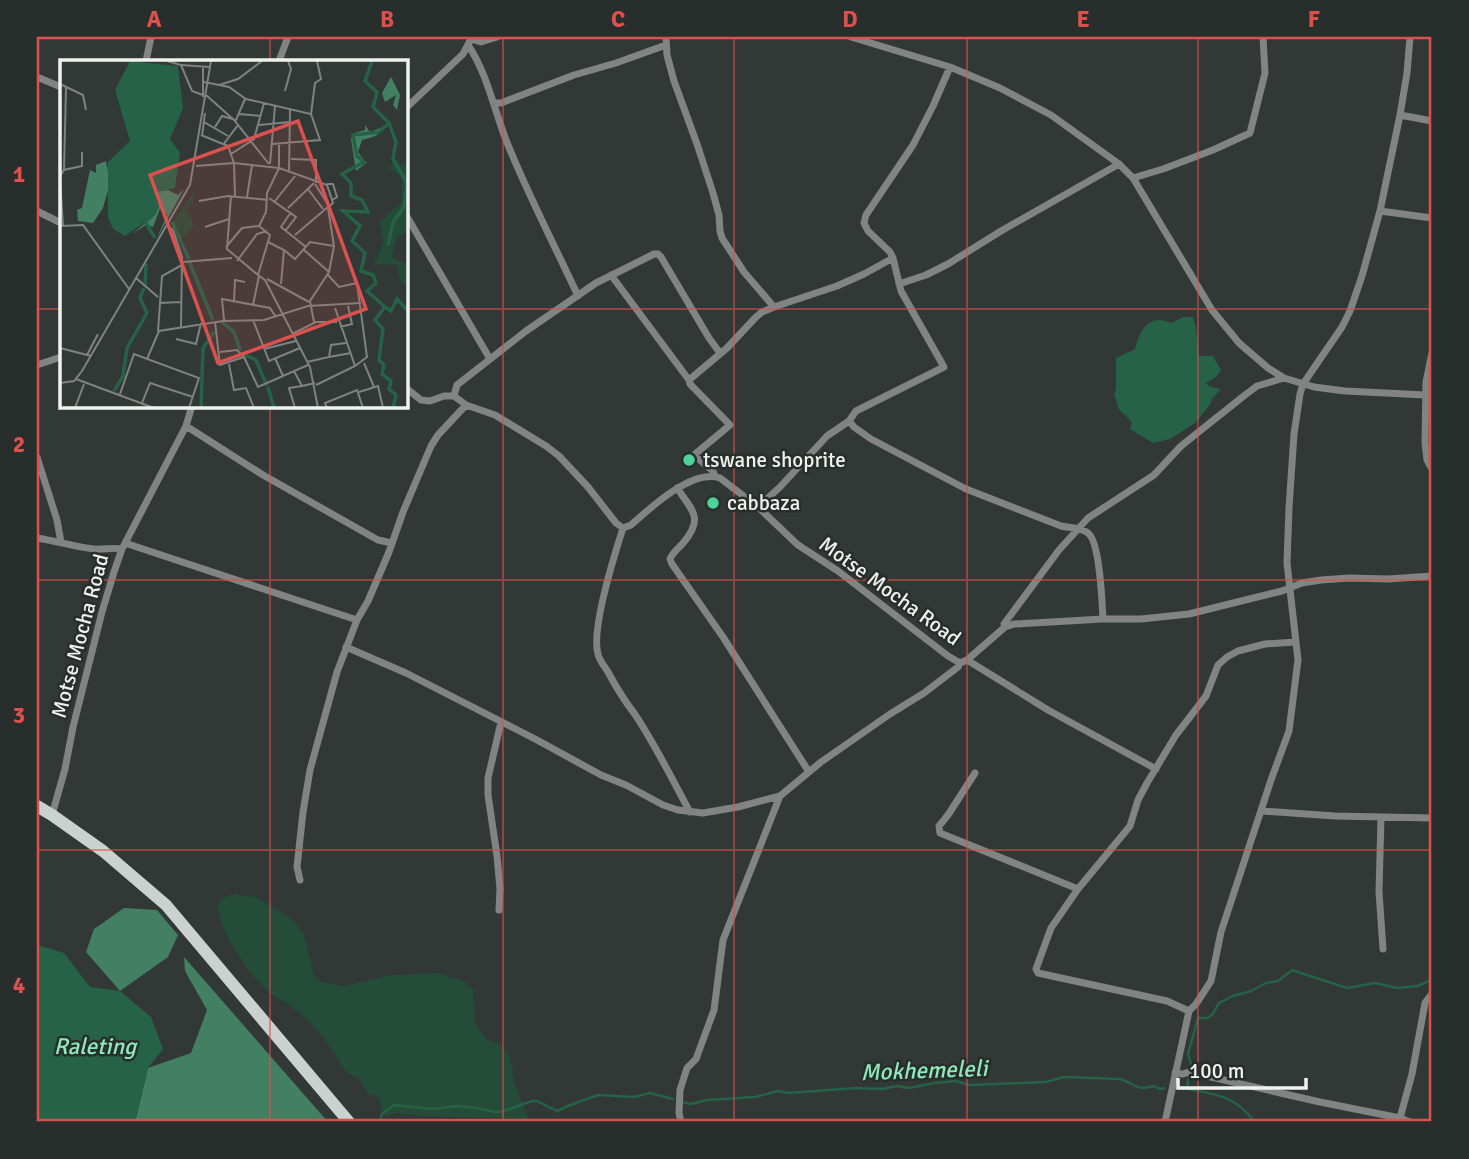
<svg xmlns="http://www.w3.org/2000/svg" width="1469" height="1159" viewBox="0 0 1469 1159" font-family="Signika,sans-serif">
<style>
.green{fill:#244c39}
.forest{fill:#437f63}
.water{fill:#256247}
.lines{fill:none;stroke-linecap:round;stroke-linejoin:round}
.stream{stroke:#256247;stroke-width:2.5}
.street{stroke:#818482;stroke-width:7}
.primary{stroke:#cbd1ce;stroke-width:12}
.grid{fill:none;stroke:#db5150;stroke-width:2;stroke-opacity:0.55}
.poi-dot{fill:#4dd39a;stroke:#282e2b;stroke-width:2.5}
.labels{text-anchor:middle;stroke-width:5;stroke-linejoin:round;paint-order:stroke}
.poi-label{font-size:21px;fill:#eff3f0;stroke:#282e2b;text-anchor:start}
.street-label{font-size:21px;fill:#eff3f0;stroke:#282e2b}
.water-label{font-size:23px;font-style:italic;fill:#8ee9bc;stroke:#282e2b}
.inset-river{fill:none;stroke:#256247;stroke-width:3.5}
.inset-road{fill:none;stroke:#7e8380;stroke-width:2}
.view{fill:#db5150;fill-opacity:0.15;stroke:#db5150;stroke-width:3.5}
.inset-edge{fill:none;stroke:#eff3f0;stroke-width:3.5}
.neatline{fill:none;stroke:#db5150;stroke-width:2.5}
.grid-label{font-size:23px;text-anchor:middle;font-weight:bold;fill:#db5150}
</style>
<rect width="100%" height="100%" fill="#323835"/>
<path class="green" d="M237,894l21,4 34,21 12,15 10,41 7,7 23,4 45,-11 48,-2 25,7 11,9 2,34 11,16 14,5 7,8 5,14 2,15 15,39c-44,-5 -89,0 -133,-7l-8,3 -6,-2 -3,-17 -11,-3 -9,-16 -13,-5c-14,-27 -33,-51 -58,-69 -6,-4 -13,-7 -19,-12 -22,-20 -47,-56 -52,-86l7,-9z"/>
<path class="forest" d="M124,908l33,2 21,25 -10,22 -48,34 -34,-39 8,-23z
M184,957l144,165h-193l13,-54 43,-15 16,-43 -22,-39z"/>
<path class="water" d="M1183,317h10l3,11 3,28h14l8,14 -5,7 -10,6 5,4 10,2 -9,10 -3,7 -14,17 -25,16 -17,4 -23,-14 2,-6c-3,-6 -10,-9 -13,-14 -3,-5 -2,-10 -5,-14l2,-5v-32l19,-9c5,-19 14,-36 36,-26z
M37,945l27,8 26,34 30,4 31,26 12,32 -15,19 -13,54h-98z"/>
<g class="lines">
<path class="stream" d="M1178,1088l9,1 2,-17 3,-5 -4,-13 10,-36h9l5,-3 7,-12 14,-7 18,-5 15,-8 12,-2 14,-11 55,18 28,-5 22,5 20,-2 15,-6
M1188,1089c32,6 46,7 67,33
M682,1102l9,2 16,-4 48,-3 23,-6 10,2 68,-5 26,1 15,-3 12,2 26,-5 21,-2 13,4 77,-3 18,-5 57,2c15,6 16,12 33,7l6,3 4,-1
M380,1122l2,-8 12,-9 38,4 25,-3 20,2 18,4 9,-1 28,-10h5l20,10 13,-6 28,-10 36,2 16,-4 23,6"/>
<path class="street" d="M666,37l1,18 7,26 23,63 16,49 6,22 1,16 2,7 22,34 30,35
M851,37l99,30
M471,39l10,3 16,-5
M468,45c19,28 26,64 38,95 21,53 48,104 72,156
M146,61l5,-24
M279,61l9,-24
M37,77l24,10
M494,103h7l73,-28 42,-12 50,-18
M406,108l57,-54 9,-17
M1400,115l32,6
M1133,178l30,-9 50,-19 37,-17 15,-60 -2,-36
M37,211l24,12
M1380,211l52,7
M406,215l84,144
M611,275l78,105 38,-32 29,-31 6,-5 12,-5 63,-21 27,-12 29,-16
M899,284l27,-9 22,-11 53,-33 118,-67
M1432,353l-6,29 -1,61 2,17 5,9
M37,365l24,-8
M689,380l1,4 40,41 -36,30 19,16 2,5
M406,388l15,12 9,1 14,-5h10l12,9 29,10 51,31 13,10 29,31 28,36 7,5 8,-3c19,-17 62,-57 89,-47l38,29 40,38 40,26 110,85 12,7 7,-3 38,-33 9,-3 89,-5h38l48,-5 93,-23 20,-8 19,-3 28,-2 39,1 44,-3
M454,396l3,-11 69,-54 70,-48 58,-29h4l3,3 48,81 11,15
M849,421l7,-10 88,-44 -43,-76 -8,-33 -3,-6 -22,-21 -4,-8 2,-8 47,-70 20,-39 17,-39 50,21 51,27 68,49 14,14 79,132 27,33 29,25 16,10 30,9 31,4 80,4
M186,426l77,49 115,65 14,3
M37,457l20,63 4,22
M677,488c15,22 27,30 7,54 -5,6 -11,10 -14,17l2,5 51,73 86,135
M758,507l22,-20 47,-51 22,-15 5,6 17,12 95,50 95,37c8,2 19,1 27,7 12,9 14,69 15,86
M623,528c-8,25 -32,102 -25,126 1,6 7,13 10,18 8,15 16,28 26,41 21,31 38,66 56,99
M37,538c19,3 38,9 57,11 9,1 19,-2 28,0
M125,543l232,77
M1005,627l-1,-3 55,-74 29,-32 66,-43 27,-29 64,-51 12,-9 27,-8
M346,647l60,26 131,67 64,35 25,10 37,20 15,5 25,3 35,-6 42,-11 41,-34 69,-48 34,-21 34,-26 2,-4
M967,660l81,50 108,59
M975,773l-27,42 -9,11 1,7 138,56
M1261,811l74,5 97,2
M52,815l13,-46 8,-42 29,-115 12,-40 8,-23 64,-123 6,-20
M1381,817l-2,75 4,57
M300,880l-3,-13 6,-55 7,-42 27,-98 20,-52 11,-19 21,-49 14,-40 28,-66 7,-11 28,-30
M499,910l1,-21 -3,-33 -9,-61v-17l13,-56
M1189,1011l-22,-10 -129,-28 -2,-4 15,-41 27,-39 52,-63 8,-26 9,-17 29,-48 30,-39 12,-31 9,-8 11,-6 27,-7 31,-2
M1175,1073l8,1 6,-2 131,30 80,16 10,4
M1400,1118l12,-44 13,-71 7,-9
M681,1122l-2,-9 1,-23 7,-22 9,-9 18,-49 9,-70 57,-144
M1165,1122l24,-111 7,-7 15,-23 10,-49 50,-152 18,-49 9,-71 -11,-97 2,-55 5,-74 6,-40 3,-10 39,-57 8,-16 12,-35 18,-65 20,-96 7,-42 3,-36"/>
<path class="primary" d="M37,806l15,9 51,36 63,54 183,217"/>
</g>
<path class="grid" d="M270,37v24M503,37v1085M734,37v1085M967,37v1085M1198,37v1085M37,309h24M406,309h1026M270,406v716M37,580h1395M37,850h1395"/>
<g class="poi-dot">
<circle cx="689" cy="460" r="7"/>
<circle cx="713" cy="503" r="7"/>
</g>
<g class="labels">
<g class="poi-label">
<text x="703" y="467">tswane shoprite</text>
<text x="727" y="510">cabbaza</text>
</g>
<g class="street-label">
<text transform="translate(890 591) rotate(36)" y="7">Motse Mocha Road</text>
<text transform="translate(80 636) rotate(-75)" y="7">Motse Mocha Road</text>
</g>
<g class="water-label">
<text x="95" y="1054">Raleting</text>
<text transform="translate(924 1070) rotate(-2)" y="8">Mokhemeleli</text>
</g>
</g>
<g transform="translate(60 60)">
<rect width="348" height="348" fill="#323835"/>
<path d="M334,96l6,9 8,-2v68l-12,7 -4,19 16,8 -1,22 -7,-7 -3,-15 -22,-1 8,-22 -3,-20 22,-21 -1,-25 -11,-7zM134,132v9l-7,7 7,18 -15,15 -6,-19z" fill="#244c39"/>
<path d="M331,17l9,18 -3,15 -4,-5 3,-10 -11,7 -3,-9zM305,65l5,7 13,-5 -7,9 -14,4 -4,12 8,11 -10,8 -5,-32 3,-6 11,-3zM46,101l4,22 -7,25 -10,15 -15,-2 -1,-11 5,-2 8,-38 6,3v-8zM124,129l-28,51 11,-25 -6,-9 -8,21 -7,-2 -14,9 23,-19 6,-14 -8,-9 15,-2 10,5z" fill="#437f63"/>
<path d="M70,1l48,5 5,42 -13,31 10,14 -5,35 -21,4 7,9 -6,14 -30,21 -12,-7 -5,-12v-55l22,-21 -15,-51z" fill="#256247"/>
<path class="inset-river" d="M312,1l-7,20 12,11 -4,15 16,16 -10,9 -26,3 4,21 7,6 -22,12 9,9v13l11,4 6,12 -25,-1 17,15 -8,15 13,12 -4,18 12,4 3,8 -9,8 18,16M84,160l11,18M112,162l17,37M328,185l5,-23 11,-15 3,-24 -14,-24 3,-17 -7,-19M129,201l24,59M85,226l1,-22M325,247l-10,13 8,9 -4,31 5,5 -2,9 9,7 -2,8 7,6 -3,13M325,247l6,4 6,-12 12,13M162,262l12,10 6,18M183,294l13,6 11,26M208,327l6,21M54,331l9,-15 4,-28 20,-35 -7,-15 4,-10M141,348l2,-60 11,-16"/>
<path class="inset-road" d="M107,1l14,4 11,26 11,4M121,5l28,2M143,8v29M144,22l25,5 17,12 65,15 9,26 -48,4M0,24l23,11 3,15M159,25l19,-6 24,-18M225,31l6,-22 -3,-8M146,35l28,25 35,44M179,54l22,2M251,54l4,-31 6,-4 -4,-18M144,62l24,14M199,65l31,-3M155,67l7,-11 14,4 9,-21M141,75l27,11 6,17M142,76l3,-23M163,85l15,-20M219,85v23l48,17 6,18 -5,5 6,38M171,94l23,-15 10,-36M231,99l25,1v23M174,103l1,33M210,104l5,-58M136,106l38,-3 45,5 -12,25 -1,19 -7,14 11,9 -12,40 7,5 45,87 8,41M4,110l2,-82M229,113l1,-63M0,116l4,-6 18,-4v-14M0,117l3,49M267,124h6l4,13 -5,3M248,129l15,20M171,136l-4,53 31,26M187,137l5,-32M209,138l27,19 -10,13M139,141l29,-5 40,4M215,141l20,-25M228,148l26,-25M231,152l-10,15 25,20M106,165l7,5 9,27 -1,70M0,166l23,-1 46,64M145,167l24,-8M235,175l34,-29 -14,-22M208,182l16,8 -3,34M166,187l16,-19 17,-2M224,190l11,9 15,-17 24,4 -5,26 -19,29 4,21M244,190l25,22M177,201l20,-27 10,-3M123,202l49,-4M268,215l11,12 18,-4 10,74 -12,9M76,218l22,19M207,219l42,23M174,241l1,-21 10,2M99,243l22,-1M193,245l6,-29M164,260l-2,-21 48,9 6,9M193,260l16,41 31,-13M155,262l5,43 24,-8 -7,-7 -17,2M280,267l12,-3 -4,-18M98,271l4,-55 20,-11M232,274l24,-12h21M116,279l20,5 5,-21M0,288l31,8M204,289l32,-8M27,295l11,-21M184,297l14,30 25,-11M269,297l22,-4M215,298l8,18 25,-11M87,299l12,-28 64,-10 41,-1 44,-14 53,-3M247,302l22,-5 2,-12 15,-2M304,303l10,24M169,304l5,26 12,-2 8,20M234,311l8,15 13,-3M16,319l78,29M0,323l14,-2 8,-10 108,-186 21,-124M256,325l39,-19 -20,-58M299,332l19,-6 5,22M60,334l14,-40 65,24 -10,30M82,343l8,-20 43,14M15,348l9,-24M235,348l-6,-20 13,-2M267,348l-2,-5 32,-13 6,18"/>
<path class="view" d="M238,61l68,188 -148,54 -68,-188z"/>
<rect width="348" height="348" class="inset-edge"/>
</g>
<rect width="1469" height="1159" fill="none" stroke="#282e2b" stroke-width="77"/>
<path d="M1178 1078v10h128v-10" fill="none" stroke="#eff3f0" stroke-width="3.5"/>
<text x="1189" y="1078" font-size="21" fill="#eff3f0" stroke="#282e2b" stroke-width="5" paint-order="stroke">100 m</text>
<rect x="38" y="38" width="1392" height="1082" class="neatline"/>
<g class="grid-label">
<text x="154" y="27">A</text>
<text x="387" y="27">B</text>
<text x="618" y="27">C</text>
<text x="850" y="27">D</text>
<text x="1083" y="27">E</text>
<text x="1314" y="27">F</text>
<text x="19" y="182">1</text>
<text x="19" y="452">2</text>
<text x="19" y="723">3</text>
<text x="19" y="993">4</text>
</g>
</svg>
